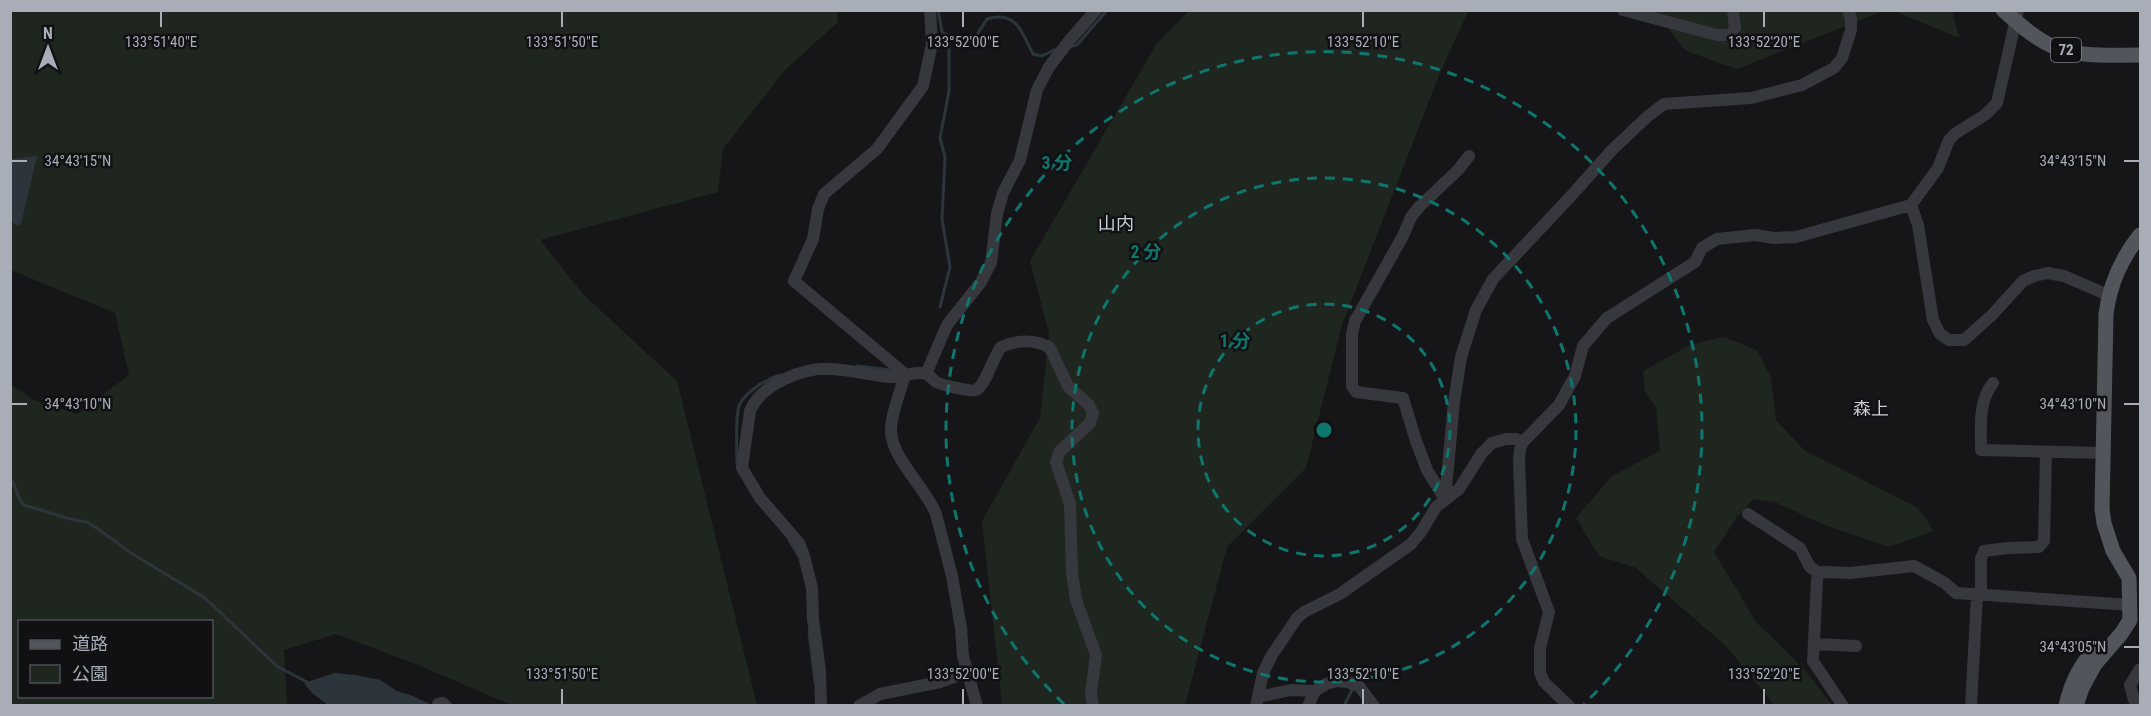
<svg xmlns="http://www.w3.org/2000/svg" width="2151" height="716" viewBox="0 0 2151 716" font-family="'Roboto Condensed','Noto Sans JP',sans-serif">
<style>
.green{fill:#1e261f;fill-rule:evenodd}
.water{fill:#2c353c}
.lines{fill:none;stroke-linecap:round;stroke-linejoin:round}
.stream{stroke:#2c353c;stroke-width:3}
.minor{stroke:#37383d;stroke-width:12}
.major{stroke:#53555c;stroke-width:15}
.ticks{fill:none;stroke:#a8adb8;stroke-width:2}
.ring{fill:none;stroke:#0f766e;stroke-width:3;stroke-dasharray:10 8}
.labels{text-anchor:middle;stroke-width:5;stroke-linejoin:round;paint-order:stroke}
.shield{fill:#111113;stroke:#7b7e86;stroke-width:1.5}
.shield-label{font-size:15px;font-weight:bold;fill:#a8adb8}
.neighbourhood-label{font-size:18px;fill:#c9ccd4;stroke:#111113}
.ticks-label{font-size:15px;text-anchor:middle;fill:#a8adb8;stroke:#111113;stroke-width:5;stroke-linejoin:round;paint-order:stroke}
.centre{fill:#0f766e;stroke:#111113;stroke-width:3}
.ring-label{font-size:18px;text-anchor:middle;font-weight:bold;fill:#0f766e;stroke:#111113;stroke-width:5;stroke-linejoin:round;paint-order:stroke}
</style>
<rect width="100%" height="100%" fill="#161618"/>
<path class="green" d="M1463,10l5,2 -28,61 -98,252 -36,143 -79,79 -42,158h-183l-20,-184 58,-103 9,-85 -19,-72 127,-218 32,-32z
M11,11h826l1,11 -54,49 -61,78 -5,43 -178,48 44,55 93,86 80,324h-246l-98,-42 -77,-29 -52,16 3,55h-276l-1,-321 24,16 43,14 52,-39 -14,-62 -104,-43zM20,622h192v74h-192z
M1654,11h229l-146,58 -51,-18z
M1894,11h58l7,27z
M1723,337l34,13 14,28 5,42 28,30 114,58 16,23 -45,16 -67,-23 -47,-22 -21,-3 -17,18 -23,35 43,71 48,47 27,35 -57,1 -48,-59 -91,-79 -37,-12 -23,-38 36,-42 48,-25 -4,-44 -11,-16 -2,-20 47,-26z"/>
<path class="water" d="M37,156l-16,68 -4,2 -6,-5v-62z
M334,673l21,2 25,5 17,11 16,5 19,9h-104l-16,-12 -8,-10z"/>
<g class="lines">
<path class="stream" d="M938,10l4,22 7,4v55l-9,47 5,19 -3,62 8,48 -10,40
M949,36l16,4 9,-1 13,-20c30,-9 35,14 46,35l9,2 12,-6
M1073,46l4,-1 30,-35
M857,366l34,4
M737,464c0,-14 -2,-45 2,-58 5,-14 28,-27 41,-31
M10,478c7,8 6,20 14,27l46,14 17,3 14,9 30,22 74,45 73,69 29,15
M789,540l9,15
M809,632l6,50
M1344,706l8,-16"/>
<path class="minor" d="M1623,10l94,25h13l5,-7 -2,-18
M1911,205l7,20 15,95 7,14 9,6h15l28,-25 31,-34 11,-5 14,-3 16,3 44,19
M905,374l-111,-93 19,-42 5,-30 6,-15 53,-45 46,-63 9,-42 -2,-34
M905,374c-4,17 -13,36 -14,54 -2,28 35,60 45,86l16,62 9,52 2,28 14,50
M926,374l21,-49 34,-43 10,-19 6,-49 6,-21 17,-33 17,-70 12,-23 20,-26 27,-31
M1993,383c-15,19 -12,44 -12,67l122,3
M1445,499l9,-97 7,-45 15,-47 17,-31 78,-83 41,-46 36,-34 16,-12 87,-6 51,-13 32,-17 8,-10 9,-28v-11l-3,-9
M1445,499l-18,-29 -11,-29 -13,-43 -47,-6 -4,-6v-52l3,-13 48,-85 8,-19 8,-10 39,-37 11,-14
M1748,514l52,34 10,19 9,6
M1981,595v-36l3,-8 24,-3 31,-1 5,-6 2,-88
M1814,644l42,2
M2140,669l-10,16 4,15 6,1
M1258,697l33,-7 24,1 11,-7 11,-3 11,1 11,4 15,20
M438,704l5,-1 3,3
M821,706l-1,-35 -7,-52 -1,-31 -8,-32 -5,-13 -39,-45 -18,-30 8,-57c11,-27 54,-44 81,-42 20,1 39,6 59,8 11,2 23,-7 36,-3 4,1 7,6 10,8 6,3 35,10 40,8 10,-5 17,-33 25,-43 16,-7 34,-8 49,1l18,38 21,19 4,8 -3,10 -30,28 -4,11 14,42 2,69 4,27 20,55 -5,38 2,13
M859,706l21,-12 60,-12 27,-10
M1256,706l7,-33 9,-18 25,-37 7,-6 36,-18 71,-50 10,-12 15,-25 23,-18 23,-36 10,-10 14,-4h10l7,3
M1308,706l7,-15
M1569,706l-25,-24 -4,-9v-25l9,-36 -27,-73 -3,-77 1,-13 3,-7 36,-37 16,-29 8,-30 24,-28 88,-56 7,-14 15,-9 38,-4 19,3 22,-1 115,-32 27,-37 11,-28 7,-7 29,-18 12,-12 21,-93
M1843,706l-30,-45 4,-82 2,-6 5,-1 26,1 64,-7 31,17 11,10 175,12
M1971,706l6,-111"/>
<path class="major" d="M2003,10c15,13 31,28 49,36 27,12 60,9 88,9
M2066,706c5,-24 15,-43 32,-60
M2076,706l6,-18 13,-24 26,-30 9,-14 -1,-42 -16,-27 -9,-28 -2,-14 4,-195c4,-31 15,-55 34,-79"/>
</g>
<path class="ticks" d="M161,12v15M562,12v15M963,12v15M1363,12v15M1764,12v15M12,161h15M2124,161h15M12,404h15M2124,404h15M2124,647h15M562,689v15M963,689v15M1363,689v15M1764,689v15"/>
<g class="ring">
<circle cx="1324" cy="430" r="126"/>
<circle cx="1324" cy="430" r="252"/>
<path d="M1064 704A378 378 0 1 1 1584 704"/>
</g>
<g class="labels">
<rect class="shield" x="2051" y="38" width="30" height="24" rx="4.5"/>
<g class="shield-label">
<text x="2066" y="55">72</text>
</g>
<g class="neighbourhood-label">
<text x="1116" y="230">山内</text>
<text x="1871" y="415">森上</text>
</g>
</g>
<g class="ticks-label">
<text x="161" y="47">133°51'40"E</text>
<text x="562" y="47">133°51'50"E</text>
<text x="963" y="47">133°52'00"E</text>
<text x="1363" y="47">133°52'10"E</text>
<text x="1764" y="47">133°52'20"E</text>
<text x="78" y="166">34°43'15"N</text>
<text x="2073" y="166">34°43'15"N</text>
<text x="78" y="409">34°43'10"N</text>
<text x="2073" y="409">34°43'10"N</text>
<text x="2073" y="652">34°43'05"N</text>
<text x="562" y="679">133°51'50"E</text>
<text x="963" y="679">133°52'00"E</text>
<text x="1363" y="679">133°52'10"E</text>
<text x="1764" y="679">133°52'20"E</text>
</g>
<circle cx="1324" cy="430" r="9" class="centre"/>
<g class="ring-label">
<text x="1057" y="169">3 分</text>
<text x="1146" y="258">2 分</text>
<text x="1235" y="347">1 分</text>
</g>
<rect width="2151" height="716" fill="none" stroke="#a8adb8" stroke-width="24"/>
<rect x="18" y="620" width="195" height="78" fill="#111113" stroke="#4d4f55" stroke-width="1.5"/>
<rect x="30" y="640" width="30" height="9" fill="#53555c" stroke="#4d4f55" stroke-width="1.5"/>
<text x="72" y="650" font-size="18" fill="#a8adb8">道路</text>
<rect x="30" y="665" width="30" height="18" fill="#1e261f" stroke="#4d4f55" stroke-width="1.5"/>
<text x="72" y="680" font-size="18" fill="#a8adb8">公園</text>
<g transform="translate(48 48)" stroke="#111113" stroke-width="4.5" paint-order="stroke">
<path d="M0-4.5L10 22L0 15L-10 22Z" fill="#a8adb8"/>
<text y="-9" font-size="16" font-weight="bold" text-anchor="middle" fill="#a8adb8">N</text>
</g>
</svg>
